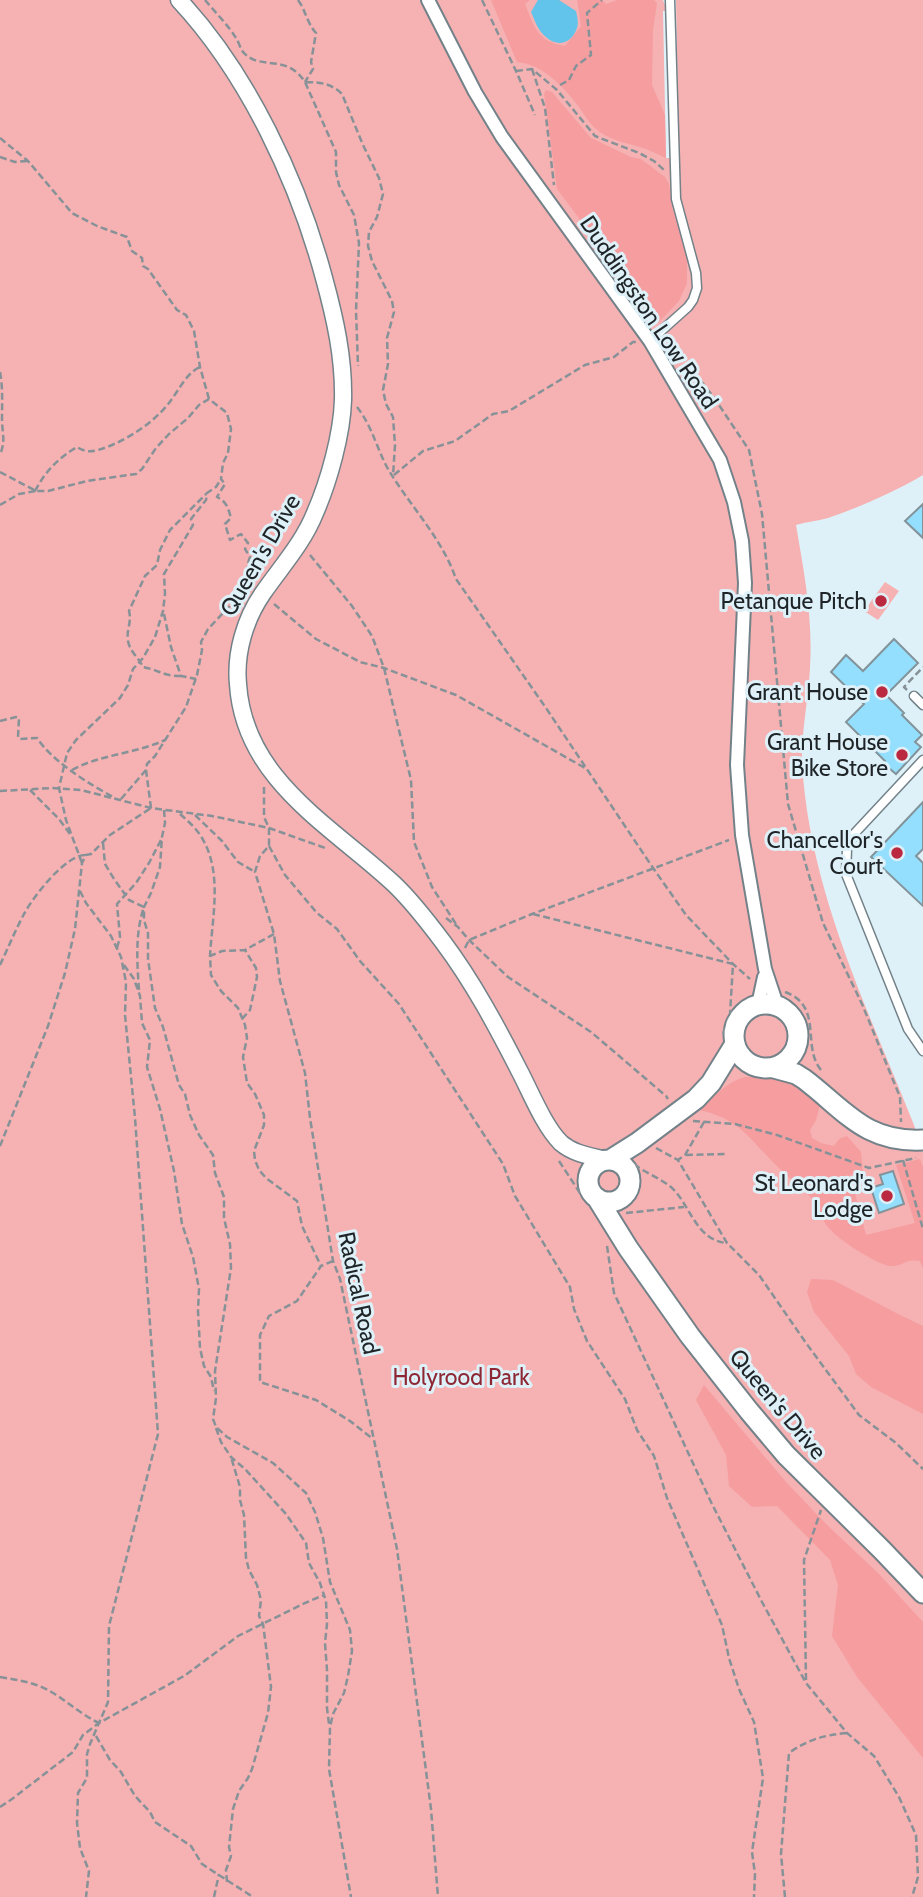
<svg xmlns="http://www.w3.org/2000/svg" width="923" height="1897" viewBox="0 0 923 1897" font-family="Cabin,sans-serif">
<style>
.green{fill:#f6b1b2}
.forest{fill:#f69da0}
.water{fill:#62c4ea}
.building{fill:#94dffe;stroke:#83939a;stroke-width:2}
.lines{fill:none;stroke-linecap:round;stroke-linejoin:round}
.service-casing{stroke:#738289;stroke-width:11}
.pedestrian-casing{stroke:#738289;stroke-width:16}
.minor-casing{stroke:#738289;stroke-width:19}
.tertiary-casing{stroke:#738289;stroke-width:23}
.path{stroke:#869297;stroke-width:2.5;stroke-dasharray:7 3.5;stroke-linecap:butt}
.service{stroke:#fff;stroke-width:8}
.pedestrian{stroke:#fff;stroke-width:12}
.minor{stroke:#fff;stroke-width:16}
.tertiary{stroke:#fff;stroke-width:19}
.poi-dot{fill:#ba2940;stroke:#dff1f8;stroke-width:2.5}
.labels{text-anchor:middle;stroke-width:6;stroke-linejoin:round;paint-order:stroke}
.street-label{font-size:23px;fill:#1e2427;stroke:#dff1f8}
.poi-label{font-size:23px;fill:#1e2427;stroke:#dff1f8;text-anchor:end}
.park-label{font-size:23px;fill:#8e2734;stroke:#dff1f8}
</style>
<rect width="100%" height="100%" fill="#dff1f8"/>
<path class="green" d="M0,0h663l4,11h-4l3,147h13l-3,-158h247v475c-29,17 -63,32 -95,43 -11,3 -22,4 -32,7 8,47 17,93 14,142 -1,29 -9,66 -8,95 7,128 65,245 112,363l9,28v744h-923z
M885,582l14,9 -21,29 -14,-9z"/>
<path class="forest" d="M491,0h39l-5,4c10,24 12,37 40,42l16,-20 -4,-26h25l4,4 11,-4h37l3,3 -4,28 -1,54 13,30 1,43c-7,-3 -13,-6 -20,-9 -17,-6 -37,-8 -51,-21 -8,-7 -13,-18 -20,-26 -14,-18 -34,-38 -58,-40z
M546,90l6,2 39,46 40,19 10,2 24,18 4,7 3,23 15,50v26l-8,18 -21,22 -101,-134 -13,-95z
M745,1077h38l24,15 13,13 -4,15 -6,10 2,8 9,5 13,3 5,-7 8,-3 14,16 2,19 -13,4 16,60 49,-12 -19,-58 24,-6 3,8v101l-3,-7c-2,0 -9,-1 -11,0 -7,2 -11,6 -20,5 -16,-4 -52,-27 -62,-40 -5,-7 -7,-16 -13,-24 -9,-13 -22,-21 -34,-33 -30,-28 -36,-48 -80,-59 15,-14 26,-28 45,-33z
M811,1279l22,1 67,35 23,11v88l-52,-27 -15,-13 -7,-18 -35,-44 -7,-20z
M704,1385l82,97 40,42 52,49 45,49v136l-66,-81 -25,-41 6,-51 -8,-25 -53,-54 -25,1 -23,-21 -3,-31 -30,-55z"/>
<path class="water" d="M538,0h21l17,11c1,5 3,12 1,17 -5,15 -19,20 -31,9 -8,-6 -11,-16 -15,-25z"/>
<path class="building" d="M923,504v34l-18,-17z
M894,639l24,24 -32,32 18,18 -2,2 20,20 -7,7 6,5 -25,27 -13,-11 2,-2 -39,-39 18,-18 -33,-32 15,-17 17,16z
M923,802v47l-7,7 7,7v43l-52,-49z
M893,1171l11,33 -25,9 -8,-25 12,-4 -3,-9z"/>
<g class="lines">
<g class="service-casing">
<path id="service" d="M650,341l38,-34 5,-7 4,-12 -1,-15 -20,-74 -6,-199
M914,696l9,9
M923,760l-69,74 -7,15 -1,25 62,155 15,22"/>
</g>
<g class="pedestrian-casing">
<path id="pedestrian" d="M428,0l47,92 27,45 148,204 70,119 14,42 8,39 3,42 -8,182 5,70 23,134 12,36
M758,1005l6,-28"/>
</g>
<g class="minor-casing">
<path id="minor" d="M179,0c69,74 119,181 145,278 11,40 20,80 19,122 -1,34 -14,81 -28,113 -12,30 -34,54 -52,80 -18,26 -28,60 -25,91 6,96 94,142 156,200 18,17 34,38 49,58 30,40 54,85 77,130 11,21 24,54 41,71 13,11 29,13 45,17"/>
</g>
<g class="tertiary-casing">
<path id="tertiary" d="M734 1036a32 32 0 1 1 64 0a32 32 0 1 1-64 0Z
M774,1068l22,6 8,5c41,31 61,64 119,61
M610,1160l27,-17 59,-44 15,-16 24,-39
M588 1181a21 21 0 1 1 42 0a21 21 0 1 1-42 0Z
M597,1198l31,50 62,88 59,75 37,44 96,95 41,43"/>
</g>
<path class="path" d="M205,0c10,12 23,25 31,38 3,4 4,11 8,15 17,18 42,0 61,29l31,70v20l3,13 15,30 5,28 -3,68 2,55
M298,0c8,11 9,23 18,33l-5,29 2,7 -8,13
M482,0l34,71 19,44
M532,69l13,39 9,77
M516,71l16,-2 25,21 38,46 44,17 15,8 10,9
M306,82c15,0 26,2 36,12l21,51 16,33 4,16 -6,23 -8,15 -1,14 4,15 20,40 2,11 -7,26 1,26 -5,26 3,14 7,13 2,28 -2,31
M560,85l9,-5 7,-14 15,-11 -4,-42 15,-13
M0,138l28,23 44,52 25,13 30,11 5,14 10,7 1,8 5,3 29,41 9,5 8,16 6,36 9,32
M0,157l15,5 13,-1
M668,339l47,60 34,51 13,64 26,290 35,119 39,81 38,93 1,25
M0,372c3,16 2,31 2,47 0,13 4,23 -2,35
M357,407c15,19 20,42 31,62 22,37 54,69 68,110l90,129 105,157 35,50 47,49 17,15
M0,472l36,19h12l39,-10 49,-7 6,-5 14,-21 13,-14 19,-16 11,-13 10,-6 18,14 4,16 -3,24 -5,10 -2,16 4,5 -8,13c10,5 11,11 14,21l-6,6 5,16 11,-6 7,9 -3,6 5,8c-3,9 -6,19 1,26
M394,475l29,-24 32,-10 38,-27 16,-3 76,-46 29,-8 19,-15h3
M35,491c10,-19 23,-33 42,-44 10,7 19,4 30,0 23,-9 46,-24 62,-44 9,-11 17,-30 31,-36
M0,505l19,-11 17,-3
M310,555l42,51 20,30 12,32 27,112 3,62 18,45 24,37
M241,594l7,-13
M274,604l42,35 44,23 24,6 72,27 129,73
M164,614l7,33 10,29 15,3
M181,676c-18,0 -22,-6 -38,-9 -4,-9 -13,-15 -15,-26 -2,-11 4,-18 1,-30l16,-35 12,-11 3,-15 10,-20 36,-36
M907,690l-3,-3 19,-20
M0,721l16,-4 3,1 -1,19 2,2 17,-1c16,24 52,46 78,60
M72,770c29,-16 63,-16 93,-30
M264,787v30l5,11v18l-9,10 -5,16 19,62 6,47 25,92 5,45 23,143 7,18 57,270 34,260 7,88
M30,790l29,29 11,15
M0,791l52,-3 29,2 70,18 61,8 57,12 59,21
M121,799l25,-29
M151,808l-5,-38 1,-6 8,-8 31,-49 11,-32 5,-25 -1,-8 7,-13 33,-35 4,-2
M164,810l1,13 -3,14 -2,30 -9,26 -7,14v13l4,13v26l7,49 8,19 16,58 6,9 5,21 9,20 14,20 2,18 9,24v21l6,26 1,24 -16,103 1,27 -3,21 3,8 11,10 46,26 33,30 9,19 8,26 7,44 20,48 2,21 -4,25 -4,17 -11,21 -3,13 -1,42 22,128
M180,814c8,7 16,14 22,24 21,35 10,80 8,118
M195,815l27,26 16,21 17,10
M103,843l2,21 9,15 15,21 15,7c-9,26 -7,55 -5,83
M269,846l16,29 32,38 20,16 23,32 39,43 104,160 12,32 55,91 4,22 13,32 38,58 12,31 17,26 13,42 55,127 7,33 10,31 15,33 9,56 -11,74 3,22 -1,23
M82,863l-16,-43 -7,-32 8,-35 9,-13 44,-42 8,-13 5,-16 10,-11 12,-21 8,-26 2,-17 -1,-20 29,-49 -2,-6 15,-19 1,-7 9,-6 5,-8
M80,891l6,12 25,33 10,21 5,25 -1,33 10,103 23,316 -49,192 -1,76 -18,42 -3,10v24l-9,15 -1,30 3,25 9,23 -3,26
M533,914l200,50 -3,50
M446,918l12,9 11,13 39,37 83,55 75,64 2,3
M274,934l-29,16 -23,1 -12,5 1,19 10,16 17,17 7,17 2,13 -4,19 4,26 8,11 9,21v10l-10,26 1,9 4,10 7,8 31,23 5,25 19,40
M117,948l3,-11 -3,-33 19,-21 13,-20 12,-23
M465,948l4,-8 63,-26 197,-74
M0,965c8,-17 15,-34 24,-51 9,-17 42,-60 62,-59
M124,965l10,14 6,17 2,27 8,17 -3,27 13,42 14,62 8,53 11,33 6,32 -1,22 2,37 4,18 7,11 3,14
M785,992c39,14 16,54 36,78
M242,1019l8,-9 7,-33 -1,-9 -11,-18
M723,1034l7,-20 16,-14
M693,1121l42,3 42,11 92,33 47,-10
M704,1122l-19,33 -7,5 49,83 32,32 47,68 53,72 37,28 27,26
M0,1146l48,-120 17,-53 10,-44 7,-66 4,-8 5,-1 19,-19 41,-27
M656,1148l22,12
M686,1155l39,-1
M903,1160l20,69
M559,1161l21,32
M634,1164c12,10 30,15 41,27 16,18 23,50 52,52
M626,1213l58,-6
M607,1246l7,47 97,209 51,100 44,81 41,50 27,23 25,41 17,38 2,42 -6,20
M333,1261l-12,5 -24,35 -28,15 -9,19v47l56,18 34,21 23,18
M216,1428l5,14 10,15 14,12 41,45 20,29 3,20 11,20 6,18 1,23 -2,19 2,27v38l2,16
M0,1677c17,3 33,5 48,13 18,10 32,24 51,33
M806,1680l-2,-120 17,-50
M96,1736l14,24 11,12 14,24 15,16 5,10 36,24 11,18 6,4 45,29
M0,1807l12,-8 61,-47 10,-17 16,-12 85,-47 54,-40 67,-33 19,-8
M227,1882l-1,-12 5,-14 -2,-9 4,-38 6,-18 9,-13 4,-9 16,-56 3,-26 -6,-48 -2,-15 -4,-8 2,-16 -4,-15 -8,-15 -3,-12 -2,-43 -4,-15v-13l-9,-30
M214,1897l5,-23
M785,1897l-4,-43 8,-101c18,-13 35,-18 58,-20"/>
<use href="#service" class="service"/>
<use href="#pedestrian" class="pedestrian"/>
<use href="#minor" class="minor"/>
<use href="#tertiary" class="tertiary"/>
</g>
<g class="poi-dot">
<circle cx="881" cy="601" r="7"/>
<circle cx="882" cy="692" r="7"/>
<circle cx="902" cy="755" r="7"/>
<circle cx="897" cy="853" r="7"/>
<circle cx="887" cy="1196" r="7"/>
</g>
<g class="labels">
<g class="street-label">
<text transform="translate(649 312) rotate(56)" y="8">Duddingston Low Road</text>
<text transform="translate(260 555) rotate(-60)" y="8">Queen's Drive</text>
<text transform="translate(359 1293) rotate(78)" y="8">Radical Road</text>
<text transform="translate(778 1404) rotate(50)" y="8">Queen's Drive</text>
</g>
<g class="poi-label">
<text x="867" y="609">Petanque Pitch</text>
<text x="868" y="700">Grant House</text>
<text x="888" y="750">Grant House<tspan x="888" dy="26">Bike Store</tspan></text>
<text x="883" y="848">Chancellor's<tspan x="883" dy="26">Court</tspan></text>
<text x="873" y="1191">St Leonard's<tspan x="873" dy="26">Lodge</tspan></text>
</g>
<g class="park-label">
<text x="461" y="1385">Holyrood Park</text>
</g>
</g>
</svg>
